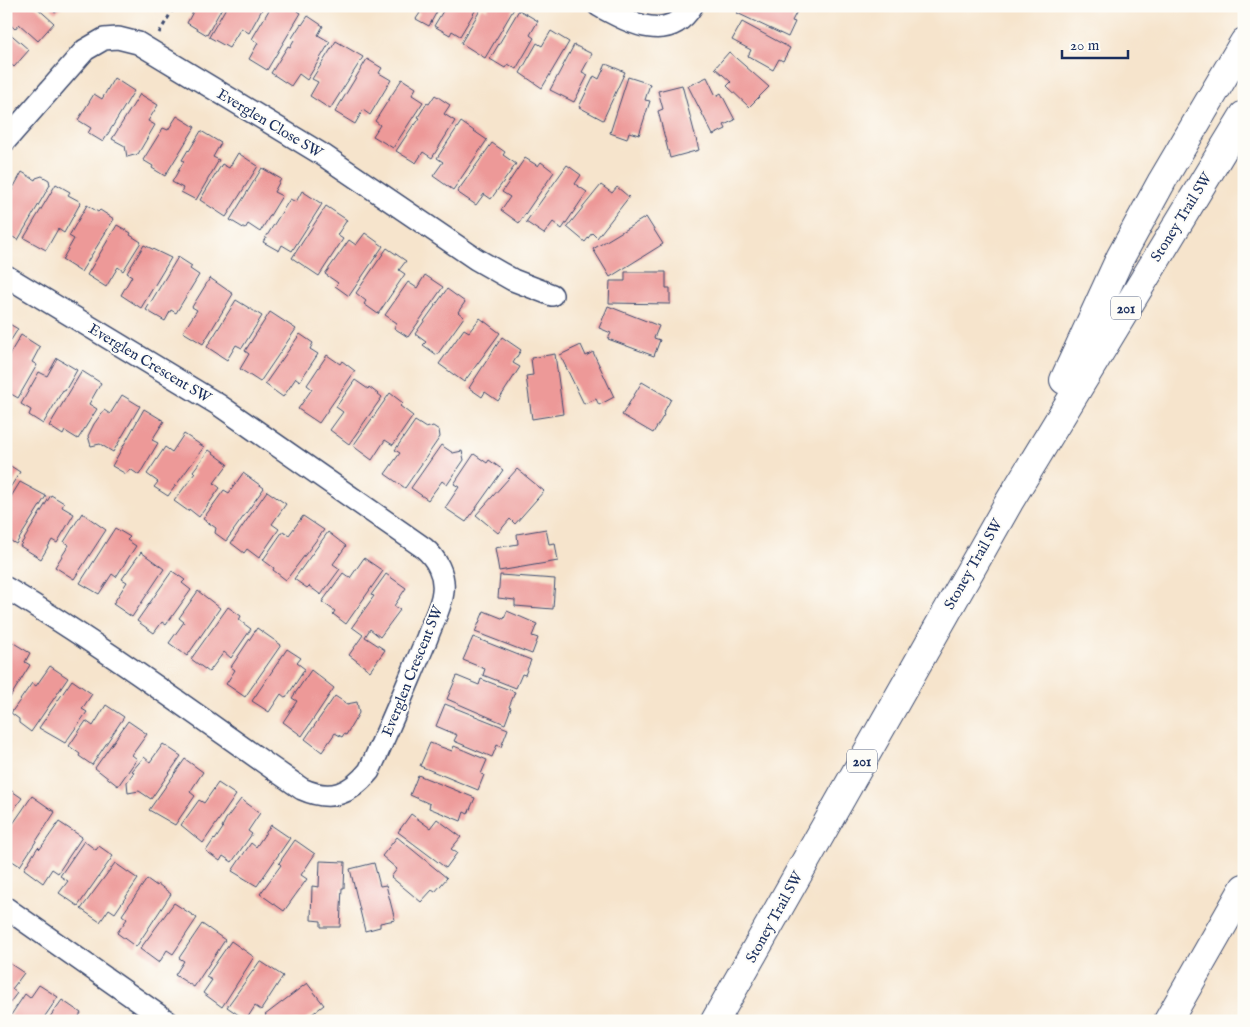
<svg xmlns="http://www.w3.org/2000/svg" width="1250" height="1027" viewBox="0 0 1250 1027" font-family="'IM FELL English',serif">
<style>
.building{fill:#ed9998}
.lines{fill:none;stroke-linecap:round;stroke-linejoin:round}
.street-casing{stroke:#3c4a6e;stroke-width:24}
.highway-casing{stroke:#3c4a6e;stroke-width:30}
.path{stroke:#3c4a6e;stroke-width:3;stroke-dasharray:4 4;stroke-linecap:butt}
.street{stroke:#fff;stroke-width:21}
.highway{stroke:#fff;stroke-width:28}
.labels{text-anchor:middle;stroke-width:4;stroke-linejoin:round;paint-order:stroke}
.shield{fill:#fdfcf7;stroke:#5f6c8c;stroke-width:1}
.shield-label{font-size:14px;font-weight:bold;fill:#1b2f5e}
.street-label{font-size:15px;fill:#1b2f5e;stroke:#fdfcf7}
</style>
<rect width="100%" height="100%" fill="#fdfcf7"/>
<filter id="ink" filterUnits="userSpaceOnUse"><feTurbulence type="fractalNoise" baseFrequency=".02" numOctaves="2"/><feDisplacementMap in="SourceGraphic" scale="10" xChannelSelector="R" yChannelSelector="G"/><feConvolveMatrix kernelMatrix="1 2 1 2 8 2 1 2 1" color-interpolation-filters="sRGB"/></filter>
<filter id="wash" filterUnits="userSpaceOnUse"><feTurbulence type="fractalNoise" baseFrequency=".0096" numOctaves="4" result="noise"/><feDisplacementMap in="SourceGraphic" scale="20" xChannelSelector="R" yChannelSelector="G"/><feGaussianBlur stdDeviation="1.12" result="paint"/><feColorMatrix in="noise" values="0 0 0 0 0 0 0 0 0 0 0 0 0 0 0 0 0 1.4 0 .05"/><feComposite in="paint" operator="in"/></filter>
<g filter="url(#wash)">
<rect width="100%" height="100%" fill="#f6e4cc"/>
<g id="blocks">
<path class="building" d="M6,6h29l19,17 -16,18 -19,-17 -4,5 -9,-8z
M50,6h13l-8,7z
M196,6h27l-16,29 -20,-12z
M227,6h37l-15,27 -8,-5 -12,20 -20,-11z
M278,6h12l11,7 -34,57 -18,-11 9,-16 -6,-4 17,-29z
M408,6h32l-11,20 -13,-7 4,-6z
M446,6h32l-18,30 -8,-5 -2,4 -16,-9z
M489,6l26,1 -30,51 -24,-15 21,-36 5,3z
M740,6h52l6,3 -6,12 3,1 -7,15 -51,-24z
M803,6h12l-2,5z
M519,10l19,11 -8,14 4,3 -18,31 -8,-5 -3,4 -15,-9z
M308,16l15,10 -5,9 12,7 -23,38 -8,-6 -8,12 -20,-13 17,-27 2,1 4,-7 -2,-2 9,-14 1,1z
M742,22l48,26 -7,13 -4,-2 -6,11 -25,-14 3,-6 -19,-10z
M6,30l23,20 -15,17 -8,-7z
M551,31l18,11 -27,46 -22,-15 17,-30 5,3z
M336,41l27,16 -33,52 -20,-13 8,-14 -6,-3z
M574,45l18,9 -10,18 6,3 -14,27 -24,-12z
M729,52l40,35 -20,20 -22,-21 4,-4 -16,-14z
M367,59l15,9 -3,5 12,7 -21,35 -7,-5 -8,14 -20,-12z
M606,64l19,8 -22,48 -24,-13 15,-31 5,3z
M628,77l22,7 -5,16 5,1 -11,34 -10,-3 -2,7 -17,-6z
M707,77l9,19 5,-3 14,27 -11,5 2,4 -13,6 -25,-49z
M114,78l20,13 -31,51 -15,-9 3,-5 -13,-8 16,-26 8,5z
M402,79l14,9 -4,7 11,7 -30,46 -20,-12 7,-11 -5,-4z
M682,85l17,65 -29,8 -12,-47 5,-2 -5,-18z
M140,94l18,11 -10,16 7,4 -17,29 -11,3 -2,-11 -13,-7z
M435,95l15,10 -6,9 11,7 -23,37 -9,-6 -7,11 -20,-12 18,-27 1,1 5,-7 -2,-1 9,-14 2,1z
M177,116l18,11 -30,49 -13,-8 1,-2 -10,-6 20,-32 5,2z
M461,122l26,18 -34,50 -20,-14 10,-14 -6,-4z
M201,131l20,12 -8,14 6,3 -23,40 -15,-8 2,-4 -11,-6 12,-21 -2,-1 6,-10 1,1z
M492,143l13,9 -2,3 13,9 -25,35 -7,-5 -8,11 -19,-13z
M238,153l20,13 -32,51 -26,-17 22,-36 7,4z
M525,158l13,8 3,-4 13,10 -35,51 -18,-13 9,-13 -8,-5z
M567,165l14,10 -6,9 12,8 -25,37 -9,-7 -9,12 -18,-12z
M262,168l19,11 -7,13 8,4 -22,36 -12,-8 -3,5 -15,-9z
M22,172l13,8 1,-2 6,-2 7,4 1,5 -32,55 -12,-7v-20l4,-7 -4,-2v-3z
M56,184l14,8 -2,3 13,7 -17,31 -6,-4 -12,21 -22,-12z
M601,185l11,8 5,-6 12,10 -32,41 -5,-5 -7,9 -18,-15z
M302,191l20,13 -30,47 -10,-6 -3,6 -16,-9 27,-43 6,3z
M87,205l11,7 2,-2 14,9 -33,53 -19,-12 12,-21 -5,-3z
M326,206l21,14 -10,15 6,4 -24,37 -27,-18z
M646,217l17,27 -53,33 -17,-28z
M117,225l14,8 -1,2 11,7 -18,29 -5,-4 -12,20 -19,-12z
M365,233l18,13 -34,50 -14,-10 3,-3 -13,-9 24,-34 7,5z
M144,245l27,13 -30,50 -20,-13 11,-19 -5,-3z
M387,248l19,13 -7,9 6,4 -27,40 -14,-10 2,-3 -10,-8z
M178,257l14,9 -2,3 9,6 -23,38 -5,-3 -6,11 -19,-11z
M625,272h41v16h4v16l-61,-1 1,-22h15z
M425,275l18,12 -35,50 -14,-9 3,-5 -12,-8 23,-33 9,6z
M210,278l23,16 -30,50 -20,-12 14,-22 -5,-3z
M447,289l18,13 -7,10 6,5 -27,38 -14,-10 3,-3 -11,-8z
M236,300l26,16 -20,32 -6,-3 -9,15 -20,-13z
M608,306l51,20 -5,12 6,2 -6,16 -46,-17 3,-6 -12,-5z
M270,312l26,17 -36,53 -20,-13 9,-15 -4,-3z
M480,318l20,15 -36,49 -25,-18 25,-35 5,3z
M6,322l12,7 -12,19z
M300,334l13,9 -3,6 8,5 -18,27 -4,-3 -13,19 -18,-13z
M21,335l19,12 -8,15 5,3 -19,33 -12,-7v-31z
M502,337l19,13 -8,13 7,4 -22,34 -13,-9 -3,5 -13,-9z
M581,345l5,11 7,-4 21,45 -15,8 -3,-6 -12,5 -24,-49z
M555,354l8,60 -31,5 -6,-43 7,-1 -2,-17z
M327,355l13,9 2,-3 13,10 -36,52 -21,-14 14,-20 -5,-4z
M57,358l20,12 -12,21 -2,-1 -20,34 -14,-9 2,-5 -10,-6 18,-32 8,4z
M82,371l19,12 -12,21 8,5 -19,30 -13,-8 -2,4 -14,-9z
M355,380l13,9 1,-2 13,10 -33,47 -19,-14 13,-18 -7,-5z
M642,382l29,17 -8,15 1,1 -11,18 -31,-18z
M390,393l13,10 -3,3 13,10 -20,29 -8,-5 -13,20 -19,-14z
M122,395l18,11 -27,46 -13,-8 -9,2 -3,-10 6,-12 10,-14 6,4z
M144,409l20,12 -12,19 6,3 -19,32 -9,-6 -4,5 -14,-8z
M415,421l11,7 7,-2 6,4 1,7 -35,51 -20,-14 15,-21 -5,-3z
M184,434l20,13 -36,49 -14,-9 4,-5 -11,-8 18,-27 7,5z
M441,445l12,8 9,-2 2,9 -17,25 -5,-4 -14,19 -17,-12z
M209,450l19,14 -14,19 6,5 -21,29 -10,-8 -1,2 -14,-10 21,-28 -2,-2z
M474,454l13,9 2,-3 14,10 -37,52 -21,-14 14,-21 -5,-3z
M6,463l14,9 -14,22z
M517,469l27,22 -29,33 -5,-5 -12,14 -22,-18z
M243,473l21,15 -38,53 -11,-8 1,-5 -13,-9 21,-29 5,3z
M20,482l26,14 -30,48 -10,-6v-33z
M267,491l19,13 -14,20 7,5 -20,29 -12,-9 -3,4 -13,-10z
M51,495l13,8 -2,4 12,7 -17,29 -5,-3 -11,19 -21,-13z
M82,513l24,17 -32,49 -19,-12 14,-22 -5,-3z
M303,516l21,14 -38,50 -13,-10 1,-2 -11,-8 20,-29 6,4z
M115,528l15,9 -3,3 9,6 -20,31 -4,-3 -13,20 -19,-11z
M546,529l3,15 6,-1 3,18 -59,10 -4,-23 23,-4 -1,-10z
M328,532l18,14 -13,18 7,5 -19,26 -12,-9 -2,2 -13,-9z
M141,552l23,17 -32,48 -19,-13 14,-22 -5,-3z
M364,558l19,13 -37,53 -13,-10 2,-3 -13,-9 21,-29 7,5z
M172,571l13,9 -3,3 9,7 -25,35 -4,-3 -8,11 -17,-12z
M386,574l20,14 -12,18 6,4 -20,27 -10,-8 -5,8 20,13 -15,21 -21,-16 14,-20 -11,-8 22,-31 -3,-1z
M500,575l55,4 -2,30 -38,-3v-6l-17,-2z
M198,591l22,17 -33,48 -18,-13 15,-21 -5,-4z
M228,607l13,9 -2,4 12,9 -20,29 -7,-6 -15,20 -18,-13z
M484,611l20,8 3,-8 30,13 -5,12 6,2 -6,16 -57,-22z
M257,628l24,17 -36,52 -19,-13 9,-14 -4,-3z
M473,637l58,23 -6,15 -3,-1 -6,14 -33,-13 2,-6 -22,-9z
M12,642l18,11 -5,9 5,3 -24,39v-52z
M287,649l14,9 -4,5 8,6 -19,29 -5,-4 -12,18 -17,-11z
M50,666l18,12 -37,54 -12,-9v-4l-8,-6 21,-30 4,3z
M311,670l23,18 -32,48 -19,-14 14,-21 -5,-3z
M457,676l22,9 2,-6 34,13 -6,15 2,1 -6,16 -58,-25z
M72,680l20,14 -10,15 5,3 -22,31 -26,-15z
M335,696l12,8 10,-2 2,11 -13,22 -2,-1 -2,3 -7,-4 -13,19 -17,-13z
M445,704l63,25 -7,18 -4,-2 -5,12 -38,-16 3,-6 -21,-9z
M106,705l18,12 -32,48 -13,-9 1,-2 -11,-8 17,-25 7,5z
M128,721l19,13 -15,21 5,4 -19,27 -23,-18z
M430,743l22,8 2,-5 33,14 -6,14 3,1 -6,15 -58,-24z
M163,744l18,12 -30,43 -12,-8 -11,2 -1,-11 7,-10 -2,-1 12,-14 6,5z
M185,759l18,13 -13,20 5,4 -20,29 -26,-15z
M418,775l57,23 -7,16 -4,-2 -3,9 -32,-13 1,-4 -20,-9z
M218,783l18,12 -33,48 -22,-18 18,-25 5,3z
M6,787l16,11 -16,23z
M32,796l23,16 -35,54 -14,-9v-23z
M241,799l19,14 -12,18 4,3 -20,28 -9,-6 -3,5 -14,-10 8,-12 1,1 8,-12 -1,-1 4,-8z
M411,814l19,14 7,-9 24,18 -10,12 6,4 -11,15 -48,-36z
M59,822l23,15 -24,36 -6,-4 -9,14 -19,-14 14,-22 2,2z
M271,825l19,13 -33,48 -25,-15 19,-28 5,4z
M397,837l50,41 -12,14 -3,-2 -11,12 -30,-25 6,-8 -15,-13z
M295,840l20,14 -14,21 6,4 -23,32 -24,-17 21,-29 -2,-2z
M84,841l12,9 3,-4 14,10 -35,50 -19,-13 9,-12 -8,-5z
M320,861l25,1 -1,26h-2l-2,39h-19v-6l-10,-1 1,-34 7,1z
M115,863l23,16 -23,34 -6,-4 -9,13 -19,-13z
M374,863l6,23 6,-1 9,35 -15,3v4l-15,4 -15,-62z
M147,879l10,7 1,-2 13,10 -35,53 -19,-14 10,-14 -5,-4z
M174,903l23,15 -24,36 -6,-4 -8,13 -19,-14z
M202,924l23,16 -31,47 -19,-12 9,-14 -5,-3z
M231,941l23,16 -32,50 -19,-14 9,-13 -6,-3z
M6,961l18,12 -12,16 5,4 -11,15z
M260,961l23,15 -22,34 -6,-4 -9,14 -19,-13z
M307,983l17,22 -21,16h-35l1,-1 -4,-5z
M39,985l19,12 -15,22 -2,2h-34l18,-27 5,4z
M62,1000l19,13 -5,8h-29z"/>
</g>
</g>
<g filter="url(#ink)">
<use href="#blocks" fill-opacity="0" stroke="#3c4a6e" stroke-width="1"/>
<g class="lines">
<g class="street-casing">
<path id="street" d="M599,6c30,16 69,39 93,0
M6,140l79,-90 19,-11 14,-1 20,5 185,112 153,104 37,21 39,15
M6,276l213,129 205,143c12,10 21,26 19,43 -1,15 -11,32 -16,47 -19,44 -37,89 -58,133 -19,23 -38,31 -67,18 -98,-68 -194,-140 -296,-201
M6,908l161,113"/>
</g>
<g class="highway-casing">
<path id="highway" d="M1064,380l56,-122 42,-77 82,-139
M715,1021l294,-519 235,-387
M1168,1021l76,-133"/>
</g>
<path class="path" d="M159,33l16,-27"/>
<use href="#street" class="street"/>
<use href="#highway" class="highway"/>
</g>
</g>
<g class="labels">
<g class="shield">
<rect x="1111" y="296.5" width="30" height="23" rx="4"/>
<rect x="847" y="749.5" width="30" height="23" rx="4"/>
</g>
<g class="shield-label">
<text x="1126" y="313">201</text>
<text x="862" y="766">201</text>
</g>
<g class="street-label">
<text transform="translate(270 123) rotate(31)" y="5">Everglen Close SW</text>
<text transform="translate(1181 217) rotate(-58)" y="5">Stoney Trail SW</text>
<text transform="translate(150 363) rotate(31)" y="5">Everglen Crescent SW</text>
<text transform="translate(973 564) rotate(-60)" y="5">Stoney Trail SW</text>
<text transform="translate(412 671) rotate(-68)" y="5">Everglen Crescent SW</text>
<text transform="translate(774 917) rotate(-61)" y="5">Stoney Trail SW</text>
</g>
</g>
<rect width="1250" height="1027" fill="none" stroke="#fdfcf7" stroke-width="25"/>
<path d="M1062 50v8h66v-8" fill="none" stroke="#1b2f5e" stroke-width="2.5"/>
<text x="1070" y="50" font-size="15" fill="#1b2f5e" stroke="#fdfcf7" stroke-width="4" paint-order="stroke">20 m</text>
</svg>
